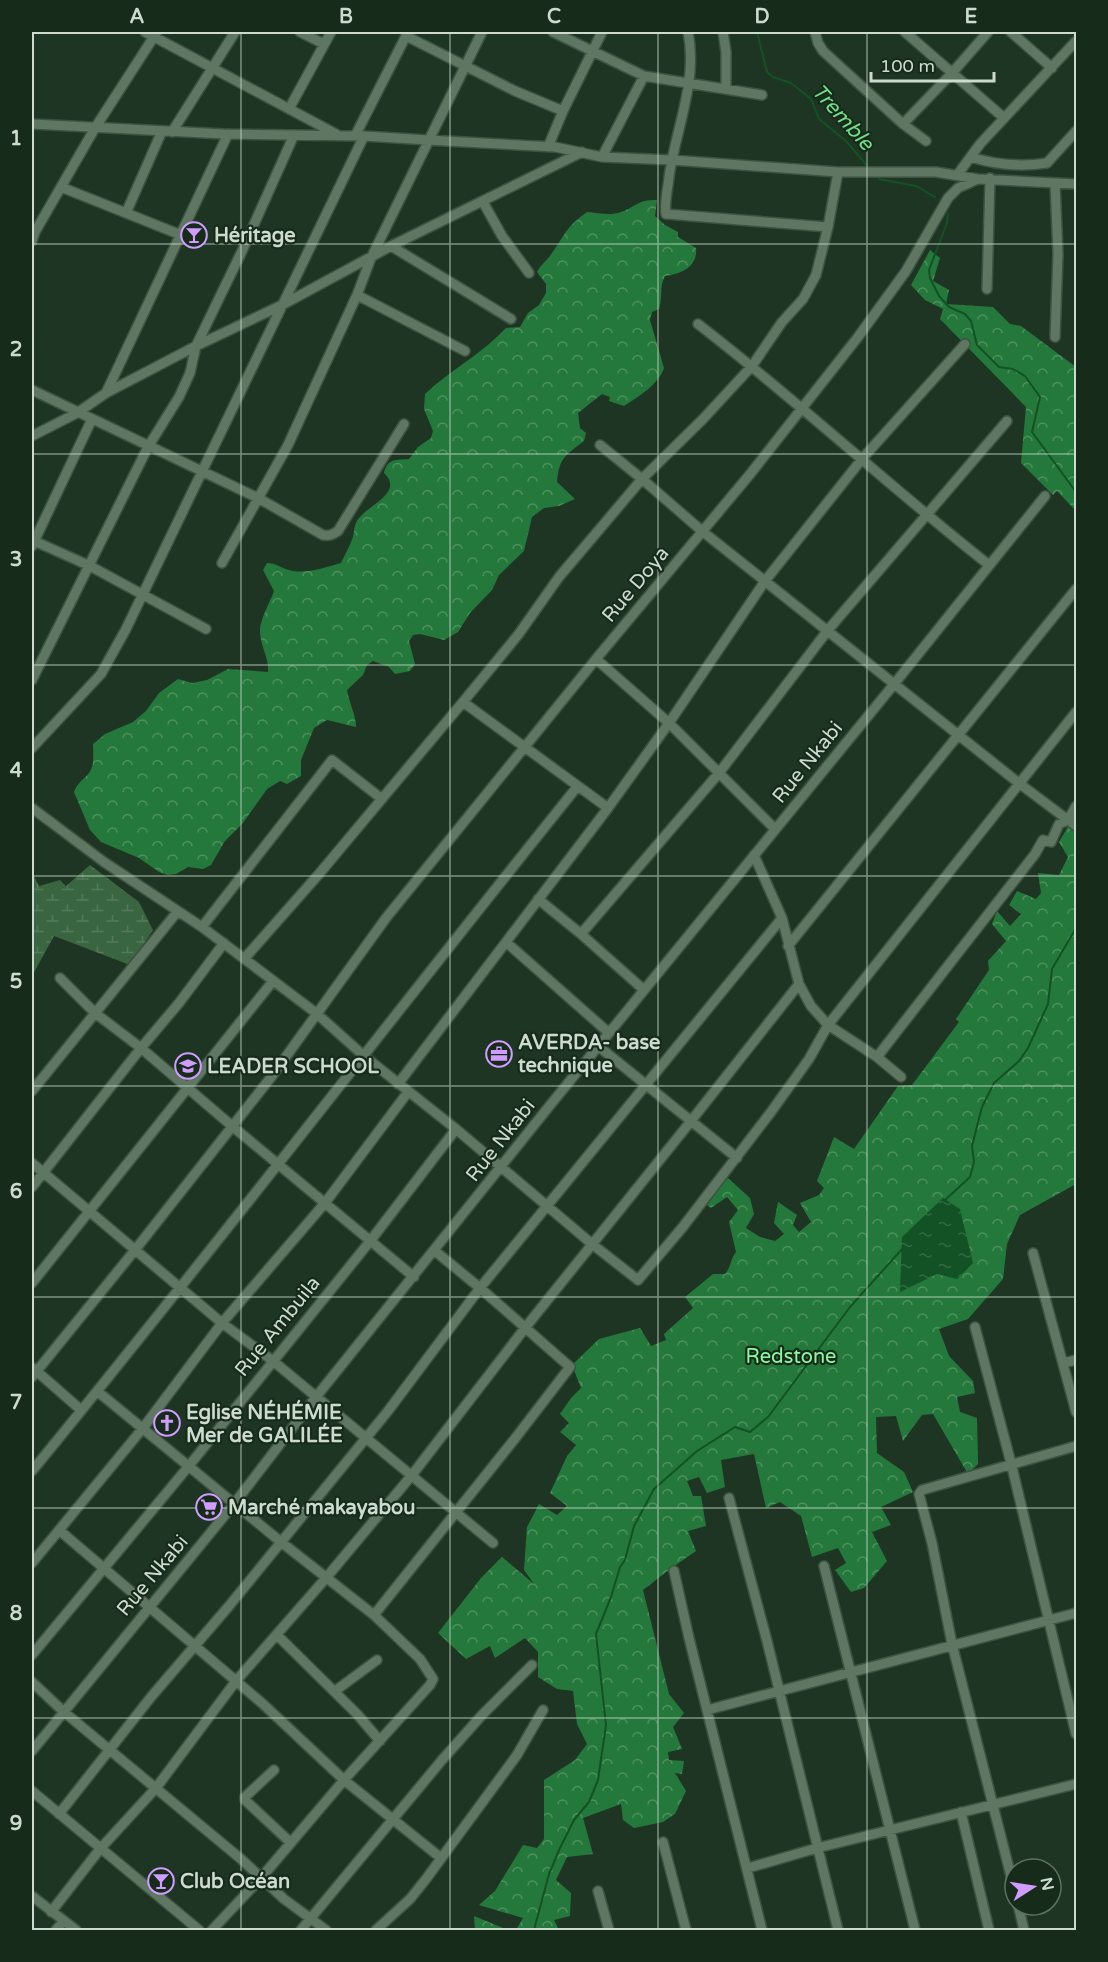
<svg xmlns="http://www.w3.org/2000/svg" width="1108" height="1962" viewBox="0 0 1108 1962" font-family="'Varela Round',sans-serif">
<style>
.forest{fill:url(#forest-crowns)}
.wetland{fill:url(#wetland-marsh)}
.water{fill:url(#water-ripples)}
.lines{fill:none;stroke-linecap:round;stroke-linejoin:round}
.stream{stroke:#125225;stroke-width:2}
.minor-casing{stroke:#3e5242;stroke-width:12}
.minor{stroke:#5f7762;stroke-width:9}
.grid{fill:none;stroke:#cddace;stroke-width:1.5;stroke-opacity:0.55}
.labels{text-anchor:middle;stroke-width:4.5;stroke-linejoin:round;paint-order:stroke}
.poi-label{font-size:20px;font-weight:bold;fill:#cddace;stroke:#162b1a;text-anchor:start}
.street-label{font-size:20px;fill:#cddace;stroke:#162b1a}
.park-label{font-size:20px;fill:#8ef7a2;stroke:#162b1a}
.water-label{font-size:21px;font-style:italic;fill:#74dc89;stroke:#162b1a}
.neatline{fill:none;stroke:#cddace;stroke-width:2}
.grid-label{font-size:20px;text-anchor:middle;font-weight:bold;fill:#cddace}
</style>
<defs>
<pattern id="forest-crowns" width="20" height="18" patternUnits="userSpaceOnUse" patternTransform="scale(1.5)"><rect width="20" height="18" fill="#25783b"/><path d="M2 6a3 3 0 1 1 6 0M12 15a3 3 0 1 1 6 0" fill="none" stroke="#4e915f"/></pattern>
<pattern id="wetland-marsh" width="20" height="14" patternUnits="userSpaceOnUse" patternTransform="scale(1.5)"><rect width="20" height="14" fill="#396541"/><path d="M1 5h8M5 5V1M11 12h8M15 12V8" fill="none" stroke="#547a5b"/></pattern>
<pattern id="water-ripples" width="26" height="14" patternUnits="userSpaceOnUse" patternTransform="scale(1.5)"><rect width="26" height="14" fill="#125225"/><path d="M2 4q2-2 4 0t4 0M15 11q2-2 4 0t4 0" fill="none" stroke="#336a43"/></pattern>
</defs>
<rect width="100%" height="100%" fill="#1f3523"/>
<path class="forest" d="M657,200l-2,16 10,9 13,7v5l18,11c2,19 -15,26 -31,28 -6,11 -2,21 -6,33l-7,3 -2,8 14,48c-5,16 -26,29 -40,38l-15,-5 1,-4 -8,-3 -24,19 2,15 6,5 -2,8c-18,14 -25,16 -27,41l18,17 -16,7 -15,2 -12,9 -8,34 -25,24 -7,15 -22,23 -12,19 -14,8 -24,-6 -7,1 -4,6 6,23 -5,7 -15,3 -6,-7 -16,-6 -6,4 -4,10 -16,15c2,13 9,25 9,37l-29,-7 -13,8 -13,32v16l-14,8 -7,-3 -13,8 -24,34 -18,18 -14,24 -8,4 -15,-2 -12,7 -8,1 -9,-3 -20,-14 -38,-16 -11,-12 -16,-38c3,-9 9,-12 15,-19 6,-8 4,-20 4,-29l12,-10 28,-12 13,-11 13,-18 19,-14 14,4 15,-3 21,-11 40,3c1,-14 -7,-25 -8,-39 -1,-13 10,-30 14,-42l-11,-21 4,-7c9,0 14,5 22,7 16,5 37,-3 52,-7 4,-9 9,-17 12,-26 1,-5 1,-10 3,-14 7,-17 50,-29 28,-50 3,-15 13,-13 25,-14l9,-12 13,-9 2,-7 -9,-22 1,-15c25,-24 57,-40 81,-66l14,-1 8,-14 11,-8 7,-12v-9l-9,-12c4,-8 11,-12 15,-19 14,-20 14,-26 35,-41 11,1 24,4 34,0 17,-6 15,-12 36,-12z
M930,250l10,8 -7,23 16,9 -3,14 47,3 17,17 11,2 55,41v144l-19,-20 -4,4 -32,-32 5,-56 -86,-88 3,-10 -18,-9 -14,-15z
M1069,825l7,4v355l-56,31 -13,29 -4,35 -35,40 -29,10 10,27 24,25 2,12 -18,4 3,15 17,6 1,46 -10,10 -35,-60 -11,1 -19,26 -7,-25 -20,1 1,36 27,19 9,20 -32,15 10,18 -19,7 15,29 -23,27 -13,4 -16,-22 11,-7 -8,-15 -26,9 -11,-41 -21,-14 -14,6 -12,-54 -33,6 4,27 -18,6 -8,-16 -12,4 6,15h8l5,30 -18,5 8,20 -26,18 -27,21 26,104 15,19 -11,14 9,22 -14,3 1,8 15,1 -2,13 -7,-1 11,18 -11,23 -12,8 -29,6 -11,-8 -2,-16 -38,14 10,36 -26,3 -11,23 15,13 -1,23 -16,4 5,10h-43l7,-12 -44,-13 16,-14 28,-46 14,3 7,-9v-59l31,-20 12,-16 -10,-20 -4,-33 -16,-2 -19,-12v-25l-13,-14 -30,20 -5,-12 -24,13 -28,-26 43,-55 21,-21 32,27 -10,-14 3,-43 12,-23 18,11 10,-9 -17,-13 17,-37 9,-11 -16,-13 9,-9 -9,-9 11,-16 10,-10 -9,-23 27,-26 41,-11 11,18 15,-6 -2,-6 29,-26 -8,-11 28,-23h12c6,-7 5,-14 11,-22l-7,-30 9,-12 -11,-13 -16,11 -8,-6 17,-21 8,-3 22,20 4,16 -8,14 14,9 15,4 9,-7 -10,-11 4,-21 19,13 -4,10 6,7 12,-10 -11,-19 19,-8 5,-7 -7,-7 17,-44 20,12 44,-63 14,-1 47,-63 -3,-3 33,-49 -1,-9 18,-20 -14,-17 5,-13 13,15 11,-12 -12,-9 8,-14 19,8 5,-6 -3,-20 21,2 9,-18 -9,-15z
M474,1916l34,14h-33z"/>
<path class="wetland" d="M90,865l49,37 14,28 -23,35 -76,-29 -22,40v-104l7,14 21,-6 6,6z"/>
<path class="water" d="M943,1198l17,11 13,54 -16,16 -20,-5 -37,18 2,-55z"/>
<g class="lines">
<path class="stream" d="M757,32l10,40 6,5 18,6 20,16 8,20 27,22 24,28
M879,179l37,7 19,11
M948,214l-1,9 -18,47 1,8 9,18 10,11 16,7 6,7 6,24 22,22 14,2 12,7 15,21 -8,35 44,60
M944,1201l26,-24 4,-15 -2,-16 10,-39 12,-24 25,-22 9,-13 20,-44 4,-35 24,-41
M534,1930l15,-56 11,-26 14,-28 15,-18 9,-22 8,-55 -10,-91 15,-37 9,-30 5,-7 9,-34 20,-37 43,-38 38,-24 15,5 18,-15 82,-110 53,-59"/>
<g class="minor-casing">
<path id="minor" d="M145,32l191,102
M300,32l24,12
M553,32l91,44 118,19
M688,32c10,49 -12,96 -19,145 -1,12 -5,25 -3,37l162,13
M723,32l3,20v35
M815,32l3,11 5,8 80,73 23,17
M905,32l99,86
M1011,32l41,36
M406,36l109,55 48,20
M289,109l42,-77
M32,124l192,10 140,2 64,4 127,7 47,10 70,3 166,12h98l42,7 98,5
M903,124l49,-51 36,-41
M172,132l63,-100
M355,136l53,-104
M548,147l15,-36 39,-79
M602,157l42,-81
M971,157c25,8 49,10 76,6l29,-32
M958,174l22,-30 96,-103
M1055,183l3,71 -3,83
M61,187l120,48
M483,202l19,34 27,37
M126,213l36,-82
M32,241l3,-9 60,-104 62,-96
M391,246l120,73
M987,289l3,-111
M357,295l108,56
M698,324c100,77 192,163 291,241
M32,390l226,108 65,37c6,1 9,0 15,-4l66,-107
M106,393l122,-259
M32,436l45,-23 29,-20 90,-47 86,-41 109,-59 191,-94
M600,445l42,34 60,52 318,253 56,42
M32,540l58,26 116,63
M32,546l60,-127
M222,563l66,-118 69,-150 14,-37 111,-226
M596,659l73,64 106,106
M32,680l116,-233 31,-50 11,-24 6,-27 47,-97 51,-114
M463,702l145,106
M32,748l69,-74 25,-45 238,-493
M32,808l72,54 98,65 114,86 48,43 92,73 136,115 46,36 44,-52 89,-116 38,-53 19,-34 248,-313
M754,855l28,63 17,66 12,22 17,19 49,32 24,20
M538,899l43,35 63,56
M202,927l130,-167 50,39
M581,934l138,-161 109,-143 179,-209
M506,942l103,91
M788,946l288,-357
M244,959l75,-85 144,-172 55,-67 41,-58 83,-98 61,-60 49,-53 30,-44 21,-23 13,-24 12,-48 10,-55
M60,978l35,35 46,35 91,78 182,151
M598,1046l139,112
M877,1057l158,-203 8,-14 8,2 8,-18 9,-4 8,-14
M398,1084l210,-276 61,-85 96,-142 97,-122 103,-115
M32,1091l146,-180
M32,1163l190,160 51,38 220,182
M32,1187l109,-139 38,-45 45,-60
M1033,1253l43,159
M32,1283l241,-302
M975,1327l36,136 65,271
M1063,1363l13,-3
M33,1368l48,42
M32,1377l103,-127 137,-174 114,-158 210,-259 155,-186 107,-136 48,-66 42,-73 10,-10 20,-9
M97,1391l184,151 93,73 46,44 13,20 -3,6 -86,95 -83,98 -49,52
M32,1471c185,-225 362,-457 545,-684
M729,1498l38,143 71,289
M59,1530l204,174 81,76 97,78
M32,1563l111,-135 79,-105 103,-120 83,-111
M824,1566l91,364
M674,1571l15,67 73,292
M374,1615l143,-179 53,-69 -90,-79 -45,-37
M277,1635l80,79 23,27
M32,1655l156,-188 183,-227 85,-111
M32,1682l32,30 177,147 43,40 42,31
M335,1691l42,-31
M707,1710l369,-97
M32,1751l202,-247 82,-107 235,-293 344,-421 150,-187
M274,1770l-29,27v3l46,43
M32,1791l167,139
M961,1812l28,118
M59,1814l92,-117 78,-91 159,-195 92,-123 302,-370
M663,1842l23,88
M748,1868l69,-20 259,-64
M598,1891l11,39
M1015,1892l-63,-248 -20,-101 -13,-49 3,-4 154,-44
M32,1896l44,34
M1018,1905l6,25
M51,1912l49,-63 56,-61 80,-107 90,-103 86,-103 113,-147 166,-207 108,-137
M56,1930l8,-9
M301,1930l141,-170 40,-45 50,-50
M376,1930l34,-31 16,-20 91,-124 26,-45"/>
</g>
<use href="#minor" class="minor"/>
</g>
<path class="grid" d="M241,32v1898M450,32v1898M658,32v1898M867,32v1898M32,244h1044M32,454h1044M32,665h1044M32,876h1044M32,1086h1044M32,1297h1044M32,1508h1044M32,1718h1044"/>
<defs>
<g id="bar-ring" transform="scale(1.35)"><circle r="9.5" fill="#162b1a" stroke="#d09dff" stroke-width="1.5"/><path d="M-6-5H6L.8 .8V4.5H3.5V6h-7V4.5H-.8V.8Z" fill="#d09dff"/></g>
<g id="office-ring" transform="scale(1.35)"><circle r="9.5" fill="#162b1a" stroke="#d09dff" stroke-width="1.5"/><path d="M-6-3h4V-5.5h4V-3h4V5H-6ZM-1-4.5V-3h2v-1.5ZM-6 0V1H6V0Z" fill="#d09dff"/></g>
<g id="school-ring" transform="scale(1.35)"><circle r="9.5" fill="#162b1a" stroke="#d09dff" stroke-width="1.5"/><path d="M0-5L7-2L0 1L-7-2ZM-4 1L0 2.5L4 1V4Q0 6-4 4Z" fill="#d09dff"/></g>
<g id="church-ring" transform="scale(1.35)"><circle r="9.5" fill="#162b1a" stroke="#d09dff" stroke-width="1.5"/><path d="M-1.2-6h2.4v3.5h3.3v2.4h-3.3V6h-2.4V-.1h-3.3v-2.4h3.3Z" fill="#d09dff"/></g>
<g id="supermarket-ring" transform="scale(1.35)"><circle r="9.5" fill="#162b1a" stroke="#d09dff" stroke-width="1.5"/><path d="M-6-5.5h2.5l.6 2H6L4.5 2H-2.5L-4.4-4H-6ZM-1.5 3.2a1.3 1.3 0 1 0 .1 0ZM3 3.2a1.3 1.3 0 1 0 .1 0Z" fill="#d09dff"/></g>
</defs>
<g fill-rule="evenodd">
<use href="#bar-ring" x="194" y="235"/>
<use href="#office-ring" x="499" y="1054"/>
<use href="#school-ring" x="188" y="1066"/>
<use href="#church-ring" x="167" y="1423"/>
<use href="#supermarket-ring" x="209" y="1507"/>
<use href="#bar-ring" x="161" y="1881"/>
</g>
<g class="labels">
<g class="poi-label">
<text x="214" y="242">Héritage</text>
<text x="518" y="1049">AVERDA- base<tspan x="518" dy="23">technique</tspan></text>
<text x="207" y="1073">LEADER SCHOOL</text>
<text x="186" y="1419">Eglise NÉHÉMIE<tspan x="186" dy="23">Mer de GALILÉE</tspan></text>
<text x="228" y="1514">Marché makayabou</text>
<text x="180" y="1888">Club Océan</text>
</g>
<g class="street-label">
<text transform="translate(635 584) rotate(-50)" y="7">Rue Doya</text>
<text transform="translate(807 762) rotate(-51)" y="7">Rue Nkabi</text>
<text transform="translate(500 1140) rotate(-52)" y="7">Rue Nkabi</text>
<text transform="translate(277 1326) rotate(-51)" y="7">Rue Ambuila</text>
<text transform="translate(152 1575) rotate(-50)" y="7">Rue Nkabi</text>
</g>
<g class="park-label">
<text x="791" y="1363">Redstone</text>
</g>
<g class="water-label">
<text transform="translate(843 117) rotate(48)" y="7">Tremble</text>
</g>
</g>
<rect width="1108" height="1962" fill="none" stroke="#162b1a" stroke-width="66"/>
<g transform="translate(1033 1887) rotate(78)"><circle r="28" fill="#162b1a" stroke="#5f7162" stroke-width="1.5"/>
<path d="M0-4.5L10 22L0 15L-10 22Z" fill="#d09dff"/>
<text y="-9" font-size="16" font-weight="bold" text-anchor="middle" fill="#cddace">N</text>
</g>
<path d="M871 72v9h123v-9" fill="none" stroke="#cddace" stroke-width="3"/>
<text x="880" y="72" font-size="18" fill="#cddace" stroke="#162b1a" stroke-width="4.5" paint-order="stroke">100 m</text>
<rect x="33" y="33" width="1042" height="1896" class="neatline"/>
<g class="grid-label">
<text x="137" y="23">A</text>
<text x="346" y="23">B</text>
<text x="554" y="23">C</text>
<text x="762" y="23">D</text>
<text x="971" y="23">E</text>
<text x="16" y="145">1</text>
<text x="16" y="356">2</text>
<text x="16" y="566">3</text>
<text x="16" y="777">4</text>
<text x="16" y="988">5</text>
<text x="16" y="1198">6</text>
<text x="16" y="1409">7</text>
<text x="16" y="1620">8</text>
<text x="16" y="1830">9</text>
</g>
</svg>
